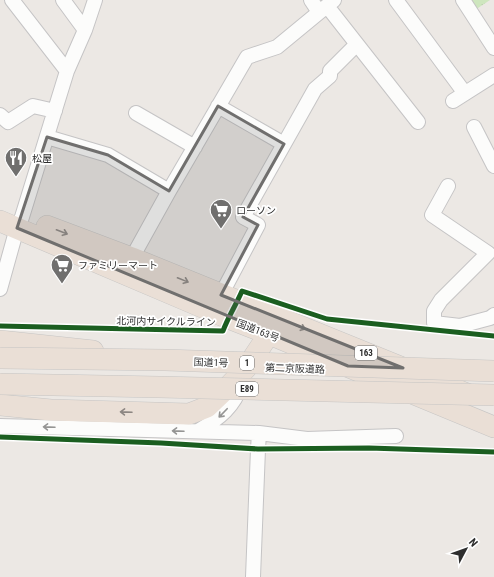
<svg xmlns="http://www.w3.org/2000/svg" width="494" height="577" viewBox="0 0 494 577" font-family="'Roboto Condensed','Noto Sans JP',sans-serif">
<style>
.grass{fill:url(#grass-tufts)}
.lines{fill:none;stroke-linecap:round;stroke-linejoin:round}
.minor-casing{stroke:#c5c4c5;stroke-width:16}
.highway-casing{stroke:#c6c5c4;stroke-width:22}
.minor{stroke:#fcfcfb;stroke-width:14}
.highway{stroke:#eadfd6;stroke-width:21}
.highway-bridge-casing{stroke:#c6c5c4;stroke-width:22;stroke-linecap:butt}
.highway-bridge{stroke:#eadfd6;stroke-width:21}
.cycleway-casing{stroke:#fff;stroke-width:8}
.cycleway{stroke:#1b5e20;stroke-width:5}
.oneway{stroke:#8c8682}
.oneway2{stroke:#959594}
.marked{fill:#706f6e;fill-opacity:0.2;stroke:#706f6e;stroke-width:3;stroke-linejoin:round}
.labels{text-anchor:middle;stroke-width:3.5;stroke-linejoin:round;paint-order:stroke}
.shield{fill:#fff;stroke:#6d6d6d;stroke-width:1}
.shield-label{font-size:9px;font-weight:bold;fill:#2e2e2e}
.poi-label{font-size:10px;fill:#2e2e2e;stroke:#fff;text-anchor:start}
.street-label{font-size:10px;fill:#2e2e2e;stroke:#fff}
</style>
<defs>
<pattern id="grass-tufts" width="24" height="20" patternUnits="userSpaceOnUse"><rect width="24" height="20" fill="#cee6be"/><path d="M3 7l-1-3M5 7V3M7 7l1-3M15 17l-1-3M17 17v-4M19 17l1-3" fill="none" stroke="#b1c6a4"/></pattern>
</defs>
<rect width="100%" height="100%" fill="#ece8e4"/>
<path class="grass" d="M469,0h21l-15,10z"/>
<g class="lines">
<g class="minor-casing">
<path id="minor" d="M12,0l55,71
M63,0l22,30
M311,0l8,12
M396,0l65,88
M463,0l31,48
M327,6l91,116
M453,101l41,-26
M218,106l66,38
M136,113l59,34
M0,115l8,7 25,-16 22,5
M474,127l20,39
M47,137l61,18 61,36
M448,186l-16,29 56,38 -47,47 -7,11v12l26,3 30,-8 4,-3
M128,265l41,-74 78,-134 30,-10 57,-47
M0,289l17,-61 5,-11 45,-146 18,-41 10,-30
M221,295l37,-70 -15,-8 72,-128 15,-13v-5l26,-26
M0,426l259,7 48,6 89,-3
M198,431c22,-13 36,-24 44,-48
M253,577l5,-128 1,-16"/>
</g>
<g class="highway-casing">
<path id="highway" d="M0,221l228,97 41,16 225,93
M47,226l85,32 335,136
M0,341l93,10
M0,405l51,5 138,4 18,-7 22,-21 18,-19 22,-33"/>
</g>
<use href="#minor" class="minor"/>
<use href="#highway" class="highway"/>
<g class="highway-bridge-casing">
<path id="highway-bridge" d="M0,358l165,2 329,11
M0,384l159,3 335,8"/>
</g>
<use href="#highway-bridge" class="highway-bridge"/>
<g class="cycleway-casing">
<path id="cycleway" d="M0,326l223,5c5,-14 13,-26 19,-40l85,28 167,17
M0,437l161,6 97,6 111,-1 125,4"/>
</g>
<use href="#cycleway" class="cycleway"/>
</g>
<defs><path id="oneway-shaft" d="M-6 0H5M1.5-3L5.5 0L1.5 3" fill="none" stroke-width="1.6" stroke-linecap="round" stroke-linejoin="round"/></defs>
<g class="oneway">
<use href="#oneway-shaft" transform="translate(62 232) rotate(21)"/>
<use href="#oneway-shaft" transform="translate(183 280) rotate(22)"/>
<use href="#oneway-shaft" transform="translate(300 327) rotate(22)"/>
<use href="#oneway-shaft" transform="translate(126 412) rotate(-178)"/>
</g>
<g class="oneway2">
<use href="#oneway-shaft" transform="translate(223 413) rotate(134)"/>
<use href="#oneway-shaft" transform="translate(49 427) rotate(-178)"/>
<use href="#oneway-shaft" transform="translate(178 431) rotate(-178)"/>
</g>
<path class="marked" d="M218,106l66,38 -41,73 15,8 -37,70 182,73 -55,-2 -331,-138 30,-91 61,18 61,36z"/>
<defs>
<g id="restaurant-pin" transform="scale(1.15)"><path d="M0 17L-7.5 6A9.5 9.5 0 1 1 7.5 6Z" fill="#706f6e" stroke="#fff"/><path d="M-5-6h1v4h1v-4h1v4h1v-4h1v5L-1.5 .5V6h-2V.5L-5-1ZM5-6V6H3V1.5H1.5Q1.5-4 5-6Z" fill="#fff"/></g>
<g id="supermarket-pin" transform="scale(1.15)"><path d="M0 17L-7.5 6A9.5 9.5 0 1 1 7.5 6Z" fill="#706f6e" stroke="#fff"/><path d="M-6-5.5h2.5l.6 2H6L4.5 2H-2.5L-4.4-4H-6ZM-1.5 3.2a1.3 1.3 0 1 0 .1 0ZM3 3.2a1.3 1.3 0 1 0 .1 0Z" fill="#fff"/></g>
</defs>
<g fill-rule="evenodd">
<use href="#restaurant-pin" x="16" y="158"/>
<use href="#supermarket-pin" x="221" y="210"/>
<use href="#supermarket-pin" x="62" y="265"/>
</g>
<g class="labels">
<g class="shield">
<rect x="355" y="346" width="22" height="14" rx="3"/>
<rect x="240" y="356" width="14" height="14" rx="3"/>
<rect x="236" y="382" width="22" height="14" rx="3"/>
</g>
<g class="shield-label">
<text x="366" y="356">163</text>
<text x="247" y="366">1</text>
<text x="247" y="392">E89</text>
</g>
<g class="poi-label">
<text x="32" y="162">松屋</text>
<text x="236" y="214">ローソン</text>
<text x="78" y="269">ファミリーマート</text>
</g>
<g class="street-label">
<text transform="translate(166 321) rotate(1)" y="4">北河内サイクルライン</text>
<text transform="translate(258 330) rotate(21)" y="4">国道163号</text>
<text transform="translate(211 362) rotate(2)" y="4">国道1号</text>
<text transform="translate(295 368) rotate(2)" y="4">第二京阪道路</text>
</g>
</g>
<g transform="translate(466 549) rotate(49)" stroke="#ffffff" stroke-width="3" paint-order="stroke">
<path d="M0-3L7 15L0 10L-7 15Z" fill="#2e2e2e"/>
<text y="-6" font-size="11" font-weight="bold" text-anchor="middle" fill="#2e2e2e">N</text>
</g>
</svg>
